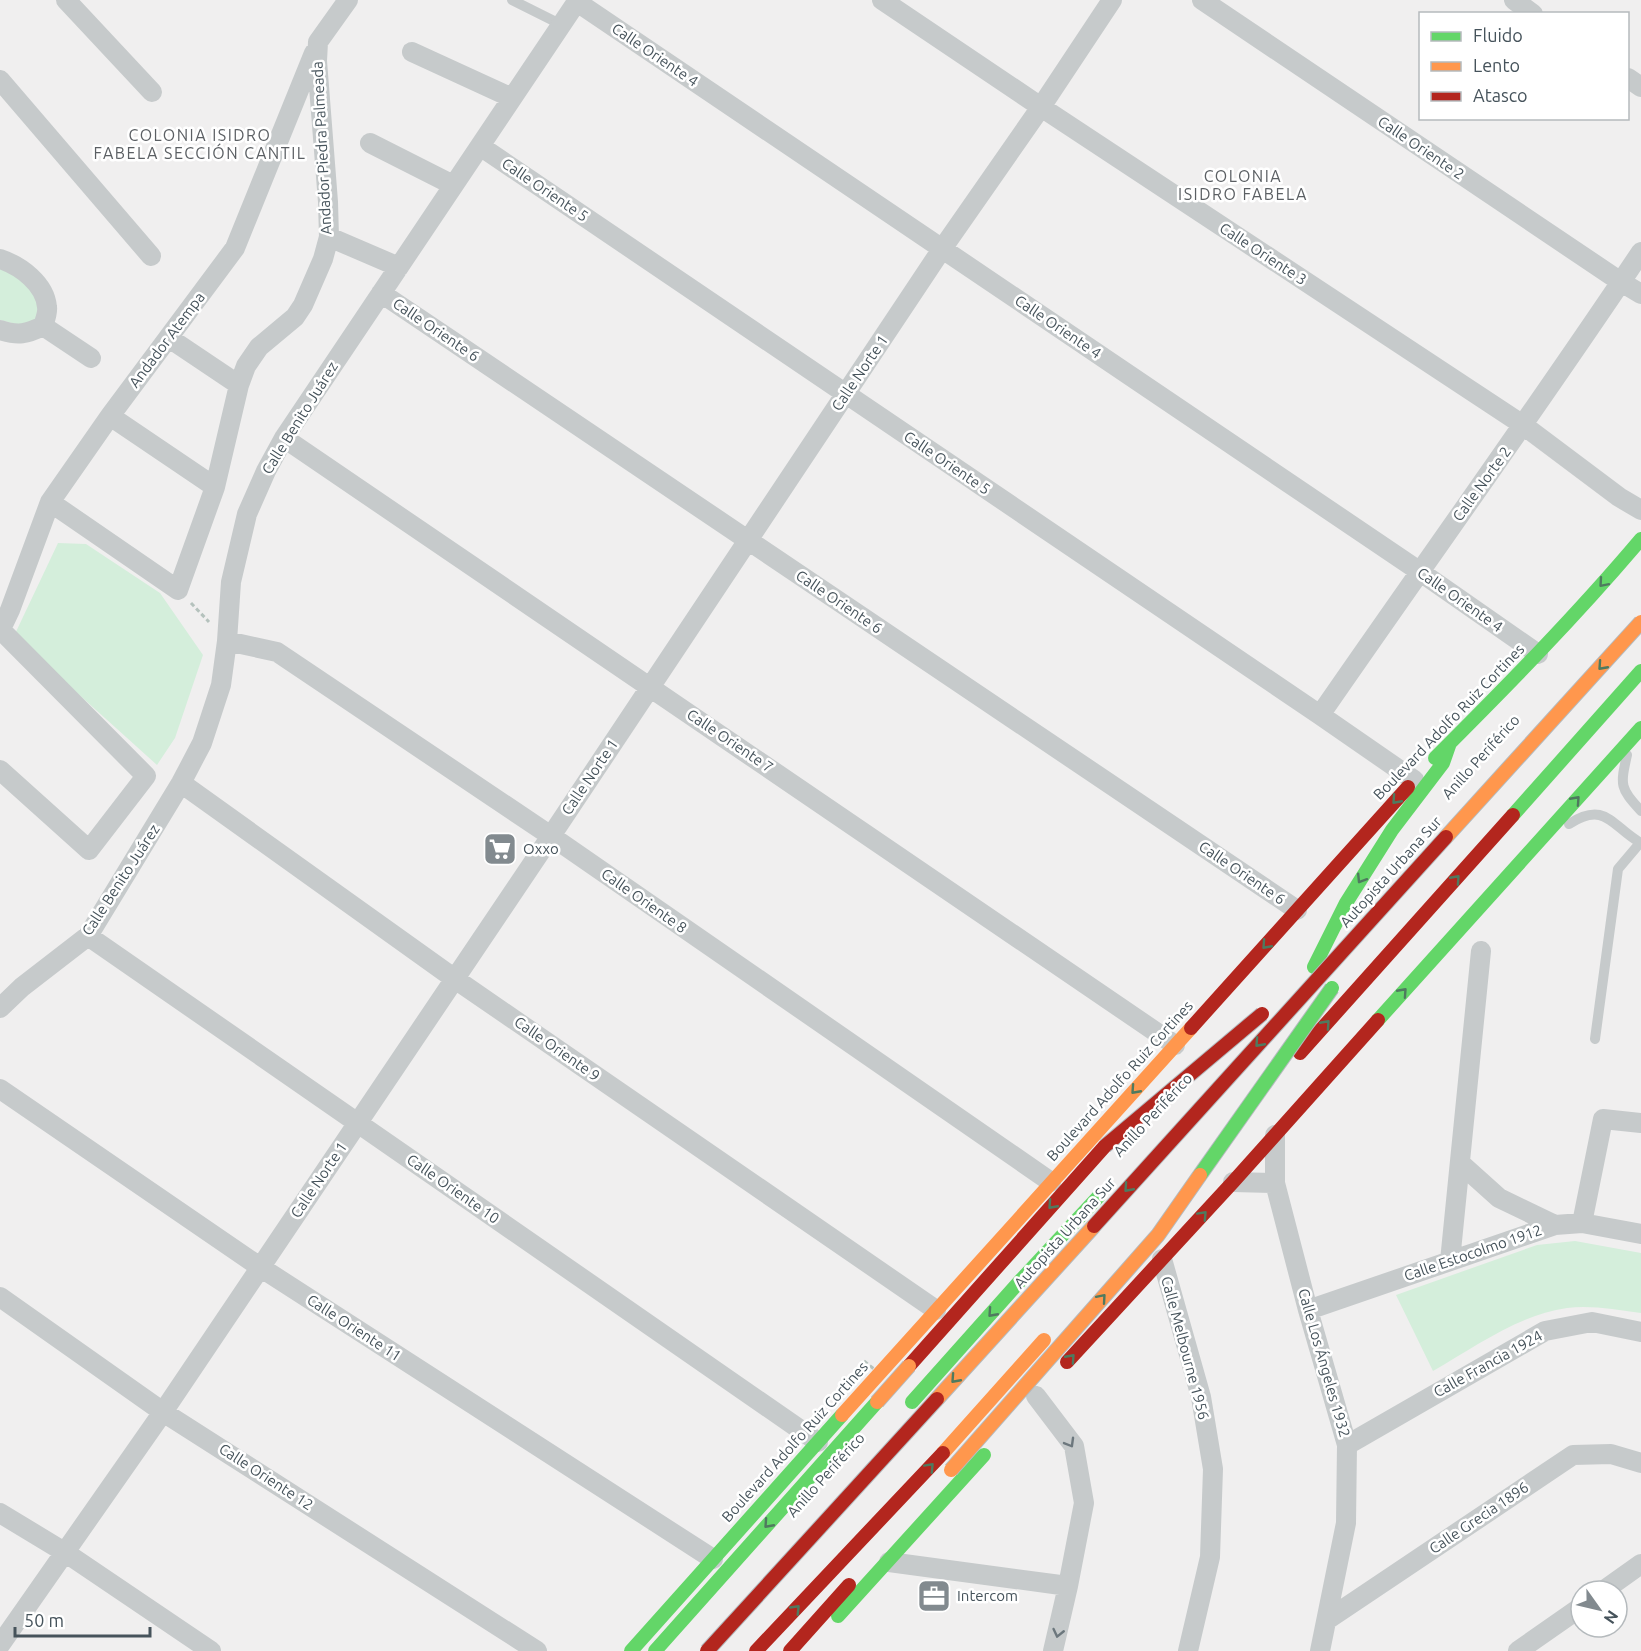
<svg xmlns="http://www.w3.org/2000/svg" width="1641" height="1651" viewBox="0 0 1641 1651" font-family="Ubuntu,sans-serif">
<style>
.green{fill:#d4eedb}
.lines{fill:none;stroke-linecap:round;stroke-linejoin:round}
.path{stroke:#b5c2bd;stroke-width:3;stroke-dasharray:4.5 3;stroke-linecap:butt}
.lane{stroke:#c6cacb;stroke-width:10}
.street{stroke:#c6cacb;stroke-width:20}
.fast{stroke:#63d668;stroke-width:14}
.slow{stroke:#ff974d;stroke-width:14}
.jam{stroke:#b3261e;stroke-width:14}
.fast-bridge-casing{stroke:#b4babe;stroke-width:16;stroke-linecap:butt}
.slow-bridge-casing{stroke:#b4babe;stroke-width:16;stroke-linecap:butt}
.jam-bridge-casing{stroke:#b4babe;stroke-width:16;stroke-linecap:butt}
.path-bridge{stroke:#b5c2bd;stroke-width:3;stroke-dasharray:4.5 3;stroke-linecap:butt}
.fast-bridge{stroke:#63d668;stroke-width:14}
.slow-bridge{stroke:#ff974d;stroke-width:14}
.jam-bridge{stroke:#b3261e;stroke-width:14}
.oneway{stroke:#4f7a5f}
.oneway2{stroke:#6c777d}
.labels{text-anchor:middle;stroke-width:5;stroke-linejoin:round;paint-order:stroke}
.street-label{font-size:15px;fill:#46535b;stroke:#fff}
.poi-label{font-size:15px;fill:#46535b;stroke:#fff;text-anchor:start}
.neighbourhood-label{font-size:16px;letter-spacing:1.5px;fill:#5b5f63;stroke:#fff}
</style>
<rect width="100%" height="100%" fill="#f0efef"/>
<path class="green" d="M0,265l23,12 19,30 -9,17 -13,1 -20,-5z
M58,543l28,1 74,49 43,62 -28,83 -18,27 -143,-129z
M1575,1241l66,12v60c-25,-3 -49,-8 -74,-5 -49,7 -92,39 -134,63l-37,-76 141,-50z"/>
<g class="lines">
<path class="path" d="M191,603l18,19"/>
<path class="lane" d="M512,0l50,25
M1627,755c-7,31 -7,33 14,56
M1569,824c37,-24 43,3 72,19
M1595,1039l23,-170 22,-26"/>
<path class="street" d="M66,0l86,92
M882,0l159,107 482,318 96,72 22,13
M1202,0l419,282 20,12
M1514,0l19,14
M577,2l842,569 119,83
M412,52l100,46
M1628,78l13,9
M0,80l151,176
M370,143l83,42
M480,146l840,569 94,65
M329,237l70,30
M0,259c21,7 45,25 47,48 1,6 -2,13 -4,19 -16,8 -25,10 -43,4
M381,293l916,617
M43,326l48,32
M169,338l70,47
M110,416l105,71
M284,438l891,607
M50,502l128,88 37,-103 24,-102 7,-19 13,-19 36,-30 8,-12 20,-46 6,-22 -1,-35 -11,-141 1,-19 30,-42
M0,631l10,-21 40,-108 60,-86 125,-168 79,-195
M227,641l50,11 274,184 500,346
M1320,715c107,-155 217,-307 321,-463
M0,770l89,80 57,-74 -145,-146
M181,783l274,196 481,331
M88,936l730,506
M0,1008l22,-21 66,-51 93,-153 21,-40 19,-58 6,-44 4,-59 16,-68 19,-43 18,-33 294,-438
M0,1089l260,178 453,292
M1275,1135v48l33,127 39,135 -1,78 -26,128
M1460,1163l39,35 56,27
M1233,1182l42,1
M1582,1223l21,-104 38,4
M1162,1259l39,138 12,72 -3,88 -22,94
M1450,1261l31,-310
M0,1297l163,115 374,239
M1308,1310l247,-85 27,-2 59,11
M1036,1396l38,50 10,57 -16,83 -15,65
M1347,1445l198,-114 47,-9 49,10
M0,1513l66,40 145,98
M889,1562l179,24
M1603,1591l38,-27
M1327,1620l246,-165 38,-1 30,9
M0,1645l163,-233 388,-576 391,-587 99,-142 71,-107
M1518,1651l63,-44"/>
<path class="fast" d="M1435,758c71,-71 141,-142 206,-219
M1513,815l128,-144
M1314,967l32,-64 46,-73 51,-67 7,-20
M1378,1020l263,-292
M912,1402l108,-121 79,-85
M838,1616l146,-161
M631,1651l211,-236
M655,1651l222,-249"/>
<path class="slow" d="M842,1415l349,-387
M943,1453l101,-113"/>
<path class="jam" d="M1191,1028l217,-241
M1300,1053l213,-238
M1067,1362l166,-180 145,-162
M909,1366l196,-220
M756,1651l187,-198
M790,1651l59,-66"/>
<g class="fast-bridge-casing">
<path id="fast-bridge" d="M1200,1175l132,-187"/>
</g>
<g class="slow-bridge-casing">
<path id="slow-bridge" d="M1446,837l195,-215
M937,1399l157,-173
M877,1402l32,-36
M951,1470l207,-235 42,-60"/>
</g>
<g class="jam-bridge-casing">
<path id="jam-bridge" d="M1105,1146l157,-132
M1094,1226l352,-389
M707,1651l230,-252"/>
</g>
<path class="path-bridge" d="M864,1361l10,8"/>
<use href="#fast-bridge" class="fast-bridge"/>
<use href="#slow-bridge" class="slow-bridge"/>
<use href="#jam-bridge" class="jam-bridge"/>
</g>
<defs><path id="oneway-chevron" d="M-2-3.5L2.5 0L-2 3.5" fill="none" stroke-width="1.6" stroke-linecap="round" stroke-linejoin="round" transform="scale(1.5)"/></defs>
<g class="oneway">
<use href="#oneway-chevron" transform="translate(1603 583) rotate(131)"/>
<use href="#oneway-chevron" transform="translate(1602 666) rotate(132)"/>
<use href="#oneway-chevron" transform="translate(1396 800) rotate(132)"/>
<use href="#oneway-chevron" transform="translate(1576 800) rotate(-48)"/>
<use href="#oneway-chevron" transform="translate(1361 879) rotate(122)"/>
<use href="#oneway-chevron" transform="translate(1456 879) rotate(-48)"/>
<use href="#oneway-chevron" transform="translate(1266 945) rotate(132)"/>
<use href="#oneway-chevron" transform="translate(1403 992) rotate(-48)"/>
<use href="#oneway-chevron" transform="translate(1326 1024) rotate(-48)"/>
<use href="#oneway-chevron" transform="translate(1259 1043) rotate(132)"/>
<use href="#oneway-chevron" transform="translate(1135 1090) rotate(132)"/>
<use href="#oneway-chevron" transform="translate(1128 1188) rotate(132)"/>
<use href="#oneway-chevron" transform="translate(1052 1205) rotate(132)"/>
<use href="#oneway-chevron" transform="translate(1203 1215) rotate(-47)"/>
<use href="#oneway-chevron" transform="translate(1102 1298) rotate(-49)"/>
<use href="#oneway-chevron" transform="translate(992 1313) rotate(132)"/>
<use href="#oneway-chevron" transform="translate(1071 1358) rotate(-48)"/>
<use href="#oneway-chevron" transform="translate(955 1379) rotate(132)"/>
<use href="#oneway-chevron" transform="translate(930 1467) rotate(-47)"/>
<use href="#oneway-chevron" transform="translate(768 1524) rotate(132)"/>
<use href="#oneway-chevron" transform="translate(796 1609) rotate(-46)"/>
</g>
<g class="oneway2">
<use href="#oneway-chevron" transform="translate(1070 1443) rotate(60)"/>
<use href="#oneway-chevron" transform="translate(1058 1633) rotate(103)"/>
</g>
<defs>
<g id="supermarket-square" transform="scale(1.725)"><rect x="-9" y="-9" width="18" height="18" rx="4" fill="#828a8f" stroke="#fff"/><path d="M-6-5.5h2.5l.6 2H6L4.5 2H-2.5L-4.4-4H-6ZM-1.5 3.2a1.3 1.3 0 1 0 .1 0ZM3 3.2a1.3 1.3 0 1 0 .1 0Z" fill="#fff"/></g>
<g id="office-square" transform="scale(1.725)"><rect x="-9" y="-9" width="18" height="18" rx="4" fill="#828a8f" stroke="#fff"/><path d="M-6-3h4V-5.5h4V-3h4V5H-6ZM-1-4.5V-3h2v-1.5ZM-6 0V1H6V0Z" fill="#fff"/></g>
</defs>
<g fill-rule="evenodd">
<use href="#supermarket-square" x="500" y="849"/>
<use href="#office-square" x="934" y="1596"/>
</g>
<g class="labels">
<g class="street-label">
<text transform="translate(655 55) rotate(34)" y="5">Calle Oriente 4</text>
<text transform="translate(322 148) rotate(-93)" y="5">Andador Piedra Palmeada</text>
<text transform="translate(1421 148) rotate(34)" y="5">Calle Oriente 2</text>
<text transform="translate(545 190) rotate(34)" y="5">Calle Oriente 5</text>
<text transform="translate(1263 254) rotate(33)" y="5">Calle Oriente 3</text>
<text transform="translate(1058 327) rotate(34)" y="5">Calle Oriente 4</text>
<text transform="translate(436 330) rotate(34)" y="5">Calle Oriente 6</text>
<text transform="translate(167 340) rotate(-53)" y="5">Andador Atempa</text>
<text transform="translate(860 373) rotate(-56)" y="5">Calle Norte 1</text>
<text transform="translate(300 418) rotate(-58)" y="5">Calle Benito Juárez</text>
<text transform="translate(947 463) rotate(34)" y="5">Calle Oriente 5</text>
<text transform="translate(1482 484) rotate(-54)" y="5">Calle Norte 2</text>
<text transform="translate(1460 600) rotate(35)" y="5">Calle Oriente 4</text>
<text transform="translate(839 602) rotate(34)" y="5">Calle Oriente 6</text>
<text transform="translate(1449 722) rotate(-46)" y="5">Boulevard Adolfo Ruiz Cortines</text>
<text transform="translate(730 741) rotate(34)" y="5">Calle Oriente 7</text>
<text transform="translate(1481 757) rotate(-48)" y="5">Anillo Periférico</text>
<text transform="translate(590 777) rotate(-56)" y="5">Calle Norte 1</text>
<text transform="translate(1391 872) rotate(-48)" y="5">Autopista Urbana Sur</text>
<text transform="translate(1242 873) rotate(34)" y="5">Calle Oriente 6</text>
<text transform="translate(121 880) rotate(-57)" y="5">Calle Benito Juárez</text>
<text transform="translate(644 901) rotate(35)" y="5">Calle Oriente 8</text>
<text transform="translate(557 1049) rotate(35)" y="5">Calle Oriente 9</text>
<text transform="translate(1120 1081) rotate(-48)" y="5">Boulevard Adolfo Ruiz Cortines</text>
<text transform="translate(1153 1115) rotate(-47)" y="5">Anillo Periférico</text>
<text transform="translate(319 1180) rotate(-56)" y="5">Calle Norte 1</text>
<text transform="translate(453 1189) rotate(35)" y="5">Calle Oriente 10</text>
<text transform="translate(1065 1233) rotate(-48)" y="5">Autopista Urbana Sur</text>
<text transform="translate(1473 1253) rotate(-19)" y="5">Calle Estocolmo 1912</text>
<text transform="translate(354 1328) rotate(33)" y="5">Calle Oriente 11</text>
<text transform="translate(1185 1348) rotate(75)" y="5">Calle Melbourne 1956</text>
<text transform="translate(1324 1363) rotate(74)" y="5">Calle Los Ángeles 1932</text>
<text transform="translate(1488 1364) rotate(-29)" y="5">Calle Francia 1924</text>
<text transform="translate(795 1442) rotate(-48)" y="5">Boulevard Adolfo Ruiz Cortines</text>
<text transform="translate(826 1475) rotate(-48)" y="5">Anillo Periférico</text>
<text transform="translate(266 1477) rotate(33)" y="5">Calle Oriente 12</text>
<text transform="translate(1479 1518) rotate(-34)" y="5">Calle Grecia 1896</text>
</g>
<g class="poi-label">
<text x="523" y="854">Oxxo</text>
<text x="957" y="1601">Intercom</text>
</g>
<g class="neighbourhood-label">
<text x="200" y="141">COLONIA ISIDRO<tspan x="200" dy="18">FABELA SECCIÓN CANTIL</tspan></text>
<text x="1243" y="182">COLONIA<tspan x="1243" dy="18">ISIDRO FABELA</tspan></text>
</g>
</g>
<rect x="1419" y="12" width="210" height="108" fill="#ffffff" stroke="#b5babd" stroke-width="1.5"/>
<rect x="1431" y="32" width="30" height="9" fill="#63d668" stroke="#b5babd" stroke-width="1.5"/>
<text x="1473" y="42" font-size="18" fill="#46535b">Fluido</text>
<rect x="1431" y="62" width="30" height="9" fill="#ff974d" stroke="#b5babd" stroke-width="1.5"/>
<text x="1473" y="72" font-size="18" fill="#46535b">Lento</text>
<rect x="1431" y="92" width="30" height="9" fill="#b3261e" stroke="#b5babd" stroke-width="1.5"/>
<text x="1473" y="102" font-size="18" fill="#46535b">Atasco</text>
<g transform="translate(1599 1609) rotate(124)"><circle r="28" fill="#ffffff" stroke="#b5babd" stroke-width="1.5"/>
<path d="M0-4.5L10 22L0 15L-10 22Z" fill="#828a8f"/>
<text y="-9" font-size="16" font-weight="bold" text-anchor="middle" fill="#46535b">N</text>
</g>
<path d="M15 1627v9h135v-9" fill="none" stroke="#46535b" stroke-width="3"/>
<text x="24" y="1627" font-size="18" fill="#46535b" stroke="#ffffff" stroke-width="4.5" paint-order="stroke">50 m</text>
</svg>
